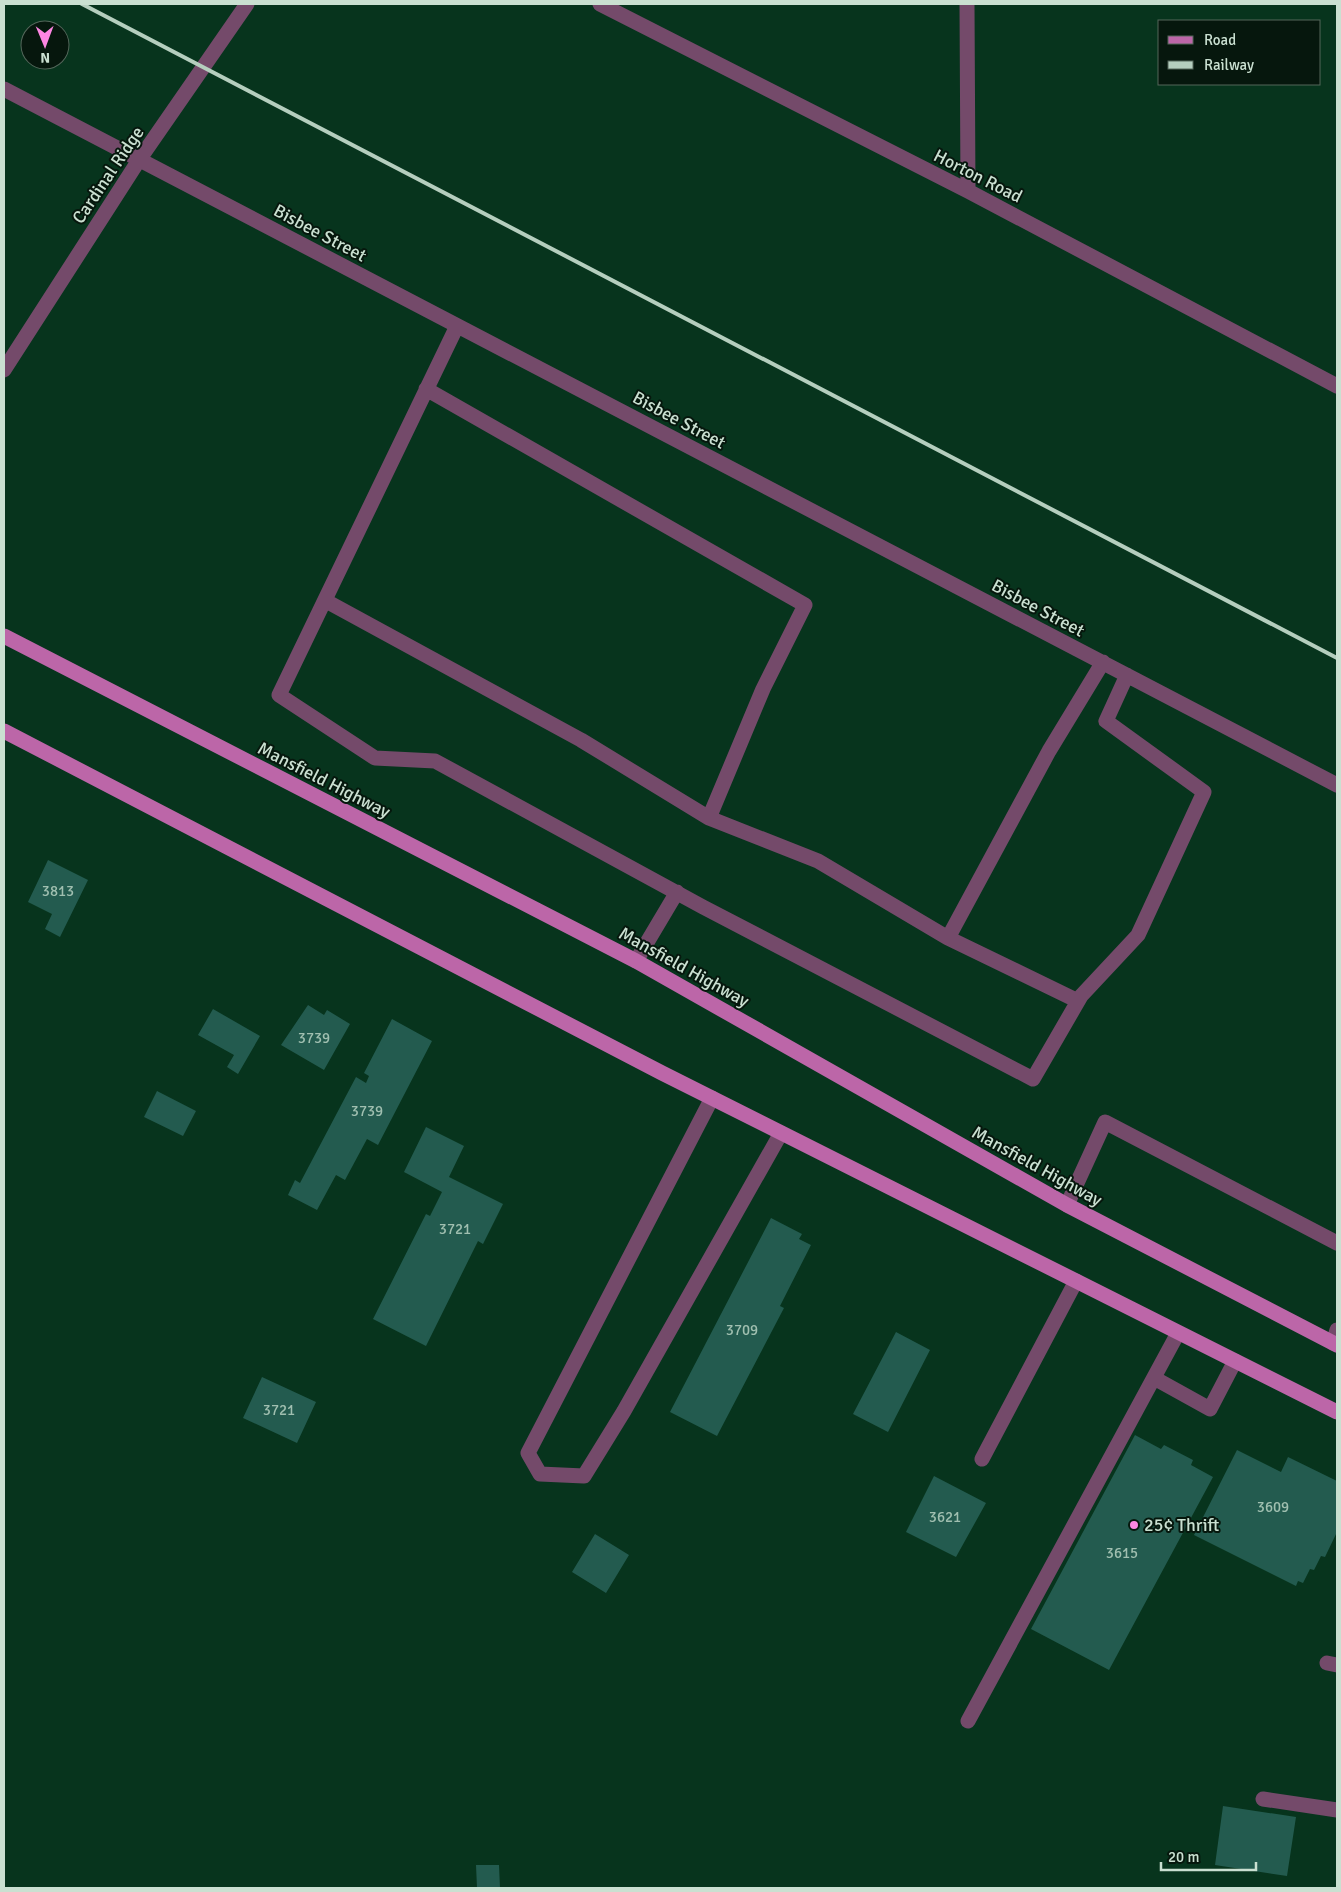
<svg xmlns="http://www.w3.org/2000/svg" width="1341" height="1892" viewBox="0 0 1341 1892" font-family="Signika,sans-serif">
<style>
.building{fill:#235b4f}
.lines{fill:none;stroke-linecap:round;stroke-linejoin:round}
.minor{stroke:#744a6a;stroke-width:15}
.major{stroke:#bc66a8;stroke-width:15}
.rail{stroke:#b5cebe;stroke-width:4}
.poi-dot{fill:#fd86e2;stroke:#06170d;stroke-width:2}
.labels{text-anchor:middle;stroke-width:4;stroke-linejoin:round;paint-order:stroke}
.number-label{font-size:15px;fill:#a0bfb0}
.street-label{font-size:18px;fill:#cae0d1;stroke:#06170d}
.poi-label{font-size:18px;fill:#cae0d1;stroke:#06170d;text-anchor:start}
</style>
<rect width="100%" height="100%" fill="#07341d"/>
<path class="building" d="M48,860l40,20 -28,57 -15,-8 7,-15 -24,-12z
M308,1005l16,10 3,-5 23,14 -26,46 -43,-25z
M213,1009l47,27 -22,38 -11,-7 7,-12 -36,-20z
M392,1019l40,22 -54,104 -11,-6 -22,41 -9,-5 -19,35 -29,-15 7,-15 5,3 56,-106 10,6 3,-7 -5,-3z
M157,1091l39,20 -13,25 -39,-19z
M426,1127l38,19 -15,31 54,27 -20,40 -5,-3 -52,105 -53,-27 53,-105 4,2 12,-24 -38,-20z
M771,1218l31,16 -3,5 12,6 -31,61 4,2 -67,128 -47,-24z
M896,1332l34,18 -42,82 -35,-18z
M262,1377l54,25 -19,41 -54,-25z
M1135,1435l26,14 3,-4 29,15 -2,5 22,12 -104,193 -78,-41z
M1237,1450l44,22 7,-15 49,24v51l-12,25 -4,-1 -7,14 -4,-1 -7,14 -5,-2 -2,5 -102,-51z
M934,1476l52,27 -30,54 -50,-25z
M595,1534l34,21 -23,38 -34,-21z
M1223,1806l73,11 -9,59 -72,-11z
M476,1865h23l1,23h-23z"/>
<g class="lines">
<path class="minor" d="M600,4l368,187 369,195
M967,4l1,187
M4,89l1333,696
M457,326l-178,369 96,63 60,3 268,146 330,172 48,-83 57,-61 66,-143 -98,-71 21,-46
M4,370l135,-210 108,-156
M426,389l379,216 -42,84 -54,129
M326,601l255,139 128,78 109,43 130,77
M636,961l41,-69
M1078,1001l-130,-63 101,-187 54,-89
M712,1098l-184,355 12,21 44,2 40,-65 157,-278
M1067,1205l38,-83 232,121
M1333,1343l4,-13
M1154,1378l56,31 25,-48
M982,1459l94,-178
M1327,1663l10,2
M968,1721l210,-388
M1263,1799l74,11"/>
<path class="major" d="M4,636l632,325 431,244 270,140
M4,731l658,342 675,339"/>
<path class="rail" d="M82,4l1255,654"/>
</g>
<circle class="poi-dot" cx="1134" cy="1525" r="5"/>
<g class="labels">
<g class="number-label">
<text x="58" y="896">3813</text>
<text x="314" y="1043">3739</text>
<text x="367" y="1116">3739</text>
<text x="455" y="1234">3721</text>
<text x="742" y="1335">3709</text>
<text x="279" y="1415">3721</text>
<text x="1273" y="1512">3609</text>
<text x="945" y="1522">3621</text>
<text x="1122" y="1558">3615</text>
</g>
<g class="street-label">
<text transform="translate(108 175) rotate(-56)" y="6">Cardinal Ridge</text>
<text transform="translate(978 176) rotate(27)" y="6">Horton Road</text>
<text transform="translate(320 233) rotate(28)" y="6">Bisbee Street</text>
<text transform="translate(679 420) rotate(28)" y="6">Bisbee Street</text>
<text transform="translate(1038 608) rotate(28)" y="6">Bisbee Street</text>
<text transform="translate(324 780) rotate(27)" y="6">Mansfield Highway</text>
<text transform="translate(684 967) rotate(29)" y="6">Mansfield Highway</text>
<text transform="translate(1037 1166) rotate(29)" y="6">Mansfield Highway</text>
</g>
<g class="poi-label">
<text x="1144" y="1531">25¢ Thrift</text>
</g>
</g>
<rect width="1341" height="1892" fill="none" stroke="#cae0d1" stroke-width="10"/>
<rect x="1158" y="20" width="162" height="65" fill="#06170d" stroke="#54675b"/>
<rect x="1168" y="36" width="25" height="8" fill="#bc66a8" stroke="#54675b"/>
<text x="1204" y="45" font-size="15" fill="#cae0d1">Road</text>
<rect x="1168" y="61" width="25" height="8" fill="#b5cebe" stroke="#54675b"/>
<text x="1204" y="70" font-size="15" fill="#cae0d1">Railway</text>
<g transform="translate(45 45) rotate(179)"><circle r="24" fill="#06170d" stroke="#54675b"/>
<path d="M0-4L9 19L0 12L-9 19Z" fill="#fd86e2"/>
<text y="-8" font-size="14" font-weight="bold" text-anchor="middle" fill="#cae0d1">N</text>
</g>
<path d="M1161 1862v8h95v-8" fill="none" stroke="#cae0d1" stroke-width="2.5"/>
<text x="1168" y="1862" font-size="15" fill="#cae0d1" stroke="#06170d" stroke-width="4" paint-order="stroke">20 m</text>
</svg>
